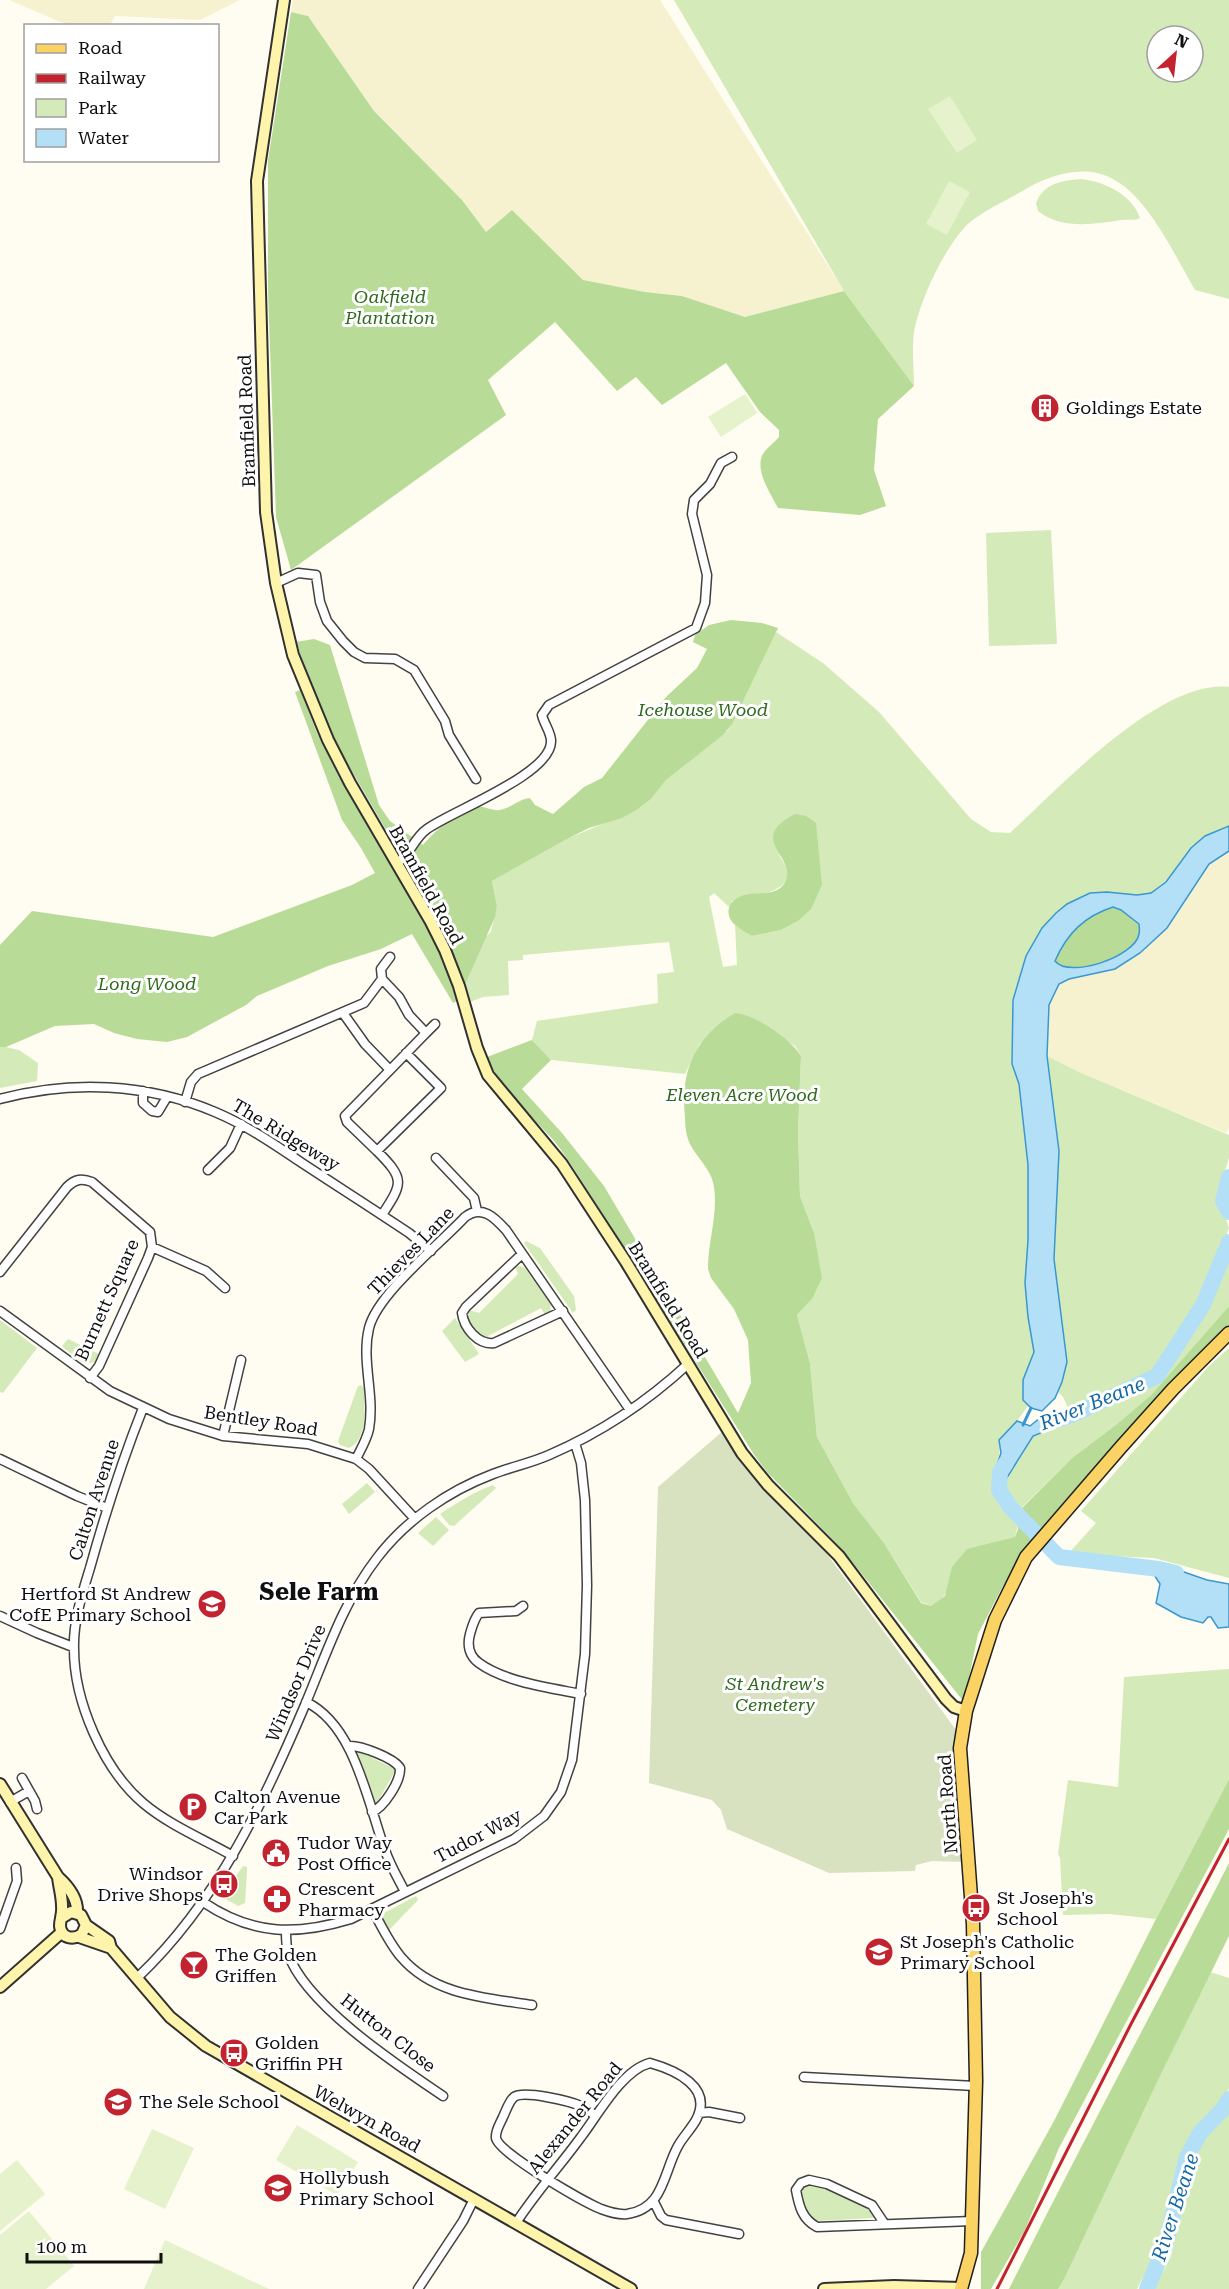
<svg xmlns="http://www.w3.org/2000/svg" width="1229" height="2289" viewBox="0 0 1229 2289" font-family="'Roboto Serif',serif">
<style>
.farmland{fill:#f6f2d0}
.green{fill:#d4ebb9;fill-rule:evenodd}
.forest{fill:#b8dc98}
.cemetery{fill:#d8e2c1}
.pitch{fill:#e5f2cb}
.water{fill:#b4e0f7;stroke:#3a97d0;stroke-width:1.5;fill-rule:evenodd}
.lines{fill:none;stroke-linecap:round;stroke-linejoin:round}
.stream{stroke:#3a97d0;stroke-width:3}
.river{stroke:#b4e0f7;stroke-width:16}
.street-casing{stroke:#424242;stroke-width:11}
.secondary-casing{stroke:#313131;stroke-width:14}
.primary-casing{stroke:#202020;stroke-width:15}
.street{stroke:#fff;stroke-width:8}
.secondary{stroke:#fff4ac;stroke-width:10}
.primary{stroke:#fbd365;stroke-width:12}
.rail{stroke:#c2232e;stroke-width:3}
.labels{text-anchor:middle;stroke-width:6;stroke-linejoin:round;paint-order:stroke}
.park-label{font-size:18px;font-style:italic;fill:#2e691d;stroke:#fff}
.poi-label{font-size:18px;fill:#0f0f0f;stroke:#fff;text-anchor:start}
.street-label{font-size:18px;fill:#0f0f0f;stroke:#fff}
.water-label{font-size:20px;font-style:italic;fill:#1568a4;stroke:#fff}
.district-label{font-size:24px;font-weight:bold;fill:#0f0f0f;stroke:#fff}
</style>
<rect width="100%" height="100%" fill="#fffcf1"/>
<path class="farmland" d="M9,0h231l-40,20 -85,-4 -5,9 -40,1z
M293,0h367l184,291 -99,26 -63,-21 -37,-4 -63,-12 -70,-70 -26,22 -24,-32 -88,-89 -66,-95 -17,-4z
M1229,851v277l-3,5 -145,-60 -34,-17 2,-51 10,-21 108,-56 42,-64z"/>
<path class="green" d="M674,0h555v299l-34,-9c-20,-34 -47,-94 -84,-112 -28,-14 -62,-3 -87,12 -15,9 -47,24 -58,36 -22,23 -44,70 -51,101 -4,18 -1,41 -1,59l-70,-95zM1157,36h36v36h-36z
M1080,179c23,2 52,15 60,39 -6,3 -12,1 -19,2 -26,4 -60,10 -83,-9l-2,-8c8,-20 25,-22 44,-24z
M1051,530l6,114 -68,2 -3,-113z
M776,632l47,31 56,49 92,107 20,13 19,1c49,-45 150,-154 219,-146v139l-24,10 -14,12 -25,34 -15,11 -14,2 -30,-3 -65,36 -16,28 -13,44 -1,64 7,20 9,81v75l-3,43 3,34 6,35 -11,28v19l5,7 -11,15 -18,19c3,20 -4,21 -6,37 -1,19 13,31 26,43l-4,17 -62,30c-4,18 -4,31 -22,39l-10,-4 -37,-59 -31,-40 -36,-66 -7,-74 -13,-48 15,-16 2,-66 -14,-37 -2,-65 3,-75 -6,-10 -14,-9 -81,6 -15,31 -134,-14 -19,-20 5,-19 121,-18 -1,-29 17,-2 -5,-30 -146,13v5l-15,1 1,34 -26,2 -13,5 -5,-17 20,-47 6,-7 6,-25 -5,-25 77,-43 69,-29 13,-10 15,-19 62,-50zM778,854l44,31 -24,36 -17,9 -29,6 -17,-11 2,40 -14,2 -14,-70 5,-4 15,14 3,-6c26,-7 76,-9 46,-47z
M0,1035l6,12 13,3 19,13 -1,18 -37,7z
M1047,1056l34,17 148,62v23l-11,36 11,34 -23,61 -43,72 -11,11 -79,38h-4l-6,-13 -5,-5 9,-30 -13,-103 5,-108z
M526,1241l14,7 34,48 2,14 -3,3 -49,-70z
M1229,1256v50l-78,89 -34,29 -45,34 -53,52 -10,-14 -6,-12 30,-48 20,-6 99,-48c35,-28 59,-86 77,-126z
M520,1266l5,2 26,37 -1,6 -5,4 -4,-7 -53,28 2,6h-8c-7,-10 -18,-19 -12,-32l9,3 39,-39 -3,-7z
M455,1318l24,36 -14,8 -23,-31z
M0,1320l37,28 -34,45 -3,-1z
M68,1339l31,15 -4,8 -10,2 -21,-16 -2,-2z
M1229,1348v230l-75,-20 -86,-4 28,-31 -15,-12 128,-145z
M361,1385l3,3c0,18 5,51 -15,60l-9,-3 -2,-4 20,-55z
M367,1483l8,9 -26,22 -7,-10z
M493,1485l3,3 -42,38 -5,-1 -9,-11c18,-12 34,-22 53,-29z
M436,1517l13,13 -16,16 -15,-13z
M1229,1669v110l-73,140 -47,-5 -46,1 -3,-57 -2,-4 10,-74 50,7 6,-110z
M356,1750l35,17 4,-1 2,6 -3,1 -16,28v4l-5,-1 2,-4 -16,-44 -4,-3z
M243,1866l4,1v4l-2,32 -7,3 -14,-8v-5z
M416,1896l2,4 -29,30 -7,-9v-7z
M1210,1972l19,6v110c-10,22 -31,35 -42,56 -11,22 -12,49 -18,72 -6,25 -20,50 -32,73h-79z
M1229,2108v181h-75l17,-33 17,-71 15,-49z
M812,2184c17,4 57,18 62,34l-58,3c-10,-6 -12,-16 -16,-27l3,-8z"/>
<path class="forest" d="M291,12l17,4 66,95 88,89 24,32 26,-22 71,70 62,12 37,4 63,21 99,-26 70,95 -36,33 -4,51 12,36 -26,9 -82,-7c-8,-16 -26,-41 -13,-57 4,-5 10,-9 14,-14v-7l-19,-18 -34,-49 -64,42 -26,-28 -19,14 -62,-69 -67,58 18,35 -215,155 -15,-53 -8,-226v-130z
M731,620l31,3 16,5 -46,96 -9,11 -57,45 -15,19 -13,10 -16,9 -33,10 -20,10 -77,43 5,25 -2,11 -30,68 -18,-43 -22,-45 -86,-148 -23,-51 -20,-56 18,-3 16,6 49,160 11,16 33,24c10,-12 37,-38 54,-38 8,-1 14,4 23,3 11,-2 19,-11 30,-12l5,7 18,9 31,-27 18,-9 64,-81 31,-29 10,-19 -14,-7 2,-7 14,-10z
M300,690l17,43 21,42 90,152 16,35 13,39 -4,2 -41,-69 -31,15 -53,17 -71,30 -11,9 -59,32 -20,5 -30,-3 -23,-6 -20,-9 -39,2 -49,21h-6v-102l32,-34 181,26 139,-52 23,-12 -14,-25 -19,-28 -47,-128z
M795,814l11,2 10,7 6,62 -11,24 -13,12 -17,9 -29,6c-11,-7 -29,-15 -22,-31 3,-6 12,-10 19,-11 9,-1 20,0 28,-4 6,-3 9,-8 10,-14 3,-23 -38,-38 8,-62z
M1114,907l7,3 18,14c0,3 1,7 0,10 -4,23 -70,45 -84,27 8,-18 22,-38 40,-48 5,-3 13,-4 19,-6z
M735,1013c19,1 56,26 66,43l-3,75 2,65 14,37 8,45 -10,21 -15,16 13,48 7,74 36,66 31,40 37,60 10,3 14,-10 7,-29 15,-18 48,-12 3,-8 -1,-16 55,-55 45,-34 34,-29 78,-89v22l-199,218 -27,40 -25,48 -14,68 -122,-153 -75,-77 -12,-16 -181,-287c-6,-9 -12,-18 -19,-27 -24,-27 -54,-52 -68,-85l45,-17 19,20 -29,29 40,44 42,53 134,227 13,-30 -3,-43 -14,-31 -23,-31 -3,-9c0,-28 10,-54 6,-82 -2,-17 -17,-29 -24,-43 -4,-8 -5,-19 -5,-27 -5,-46 10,-80 50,-104z
M1229,1779v50l-170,319 -34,82 -34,59h-10v-37l72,-129 103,-204z
M1229,1863v73l-67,136 -98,207 -6,10h-49c71,-143 147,-283 220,-426z"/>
<path class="cemetery" d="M723,1431l34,51 70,72 129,176 6,132 -30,-1 -16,4 -1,6 -86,2 -102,-44 -6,-19 -9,-10 -63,-17 9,-296z"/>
<path class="pitch" d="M950,96l27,44 -20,13 -29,-44z
M949,181l21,11 -23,43 -21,-11z
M745,394l12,19 -36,24 -13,-20z
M297,2125l61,37 -21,33 -61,-35z
M152,2129l42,19 -29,61 -41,-20z
M17,2160l28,34 -45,37v-57z
M29,2211l45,55 -28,23h-46v-54z
M165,2240l104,49h-125z"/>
<path class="water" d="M1229,826v25l-20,13 -42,64 -27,25 -25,16 -46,10 -10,5 -10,21 -2,51 12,95 -5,108 13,103 -5,20 -7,16 -13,13 -11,-3 -8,-8v-20l11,-28 -6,-35 -3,-34 3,-43v-75l-9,-81 -7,-20 1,-64 13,-44 16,-28 14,-15 11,-9 23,-11 17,-1 30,3 14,-2 15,-11 25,-34 14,-12zM1113,907l8,3 18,14c0,3 1,7 0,10 -4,23 -70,45 -84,27 12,-28 30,-45 58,-54z
M1069,1410l9,8 -45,18 -30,48h-8l-2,-7 8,-24 -2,-13 18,-19 13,5 10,-8z
M1158,1563l49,17 22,4v43l-11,1 -7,-11h-3l-5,6 -22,-6 -25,-14 4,-19 -7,-11z"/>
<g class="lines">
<path class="stream" d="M1023,1425l8,-17"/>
<path class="river" d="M1229,1177l-6,24 6,11
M1054,1421l18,-6 85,-39 46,-71 26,-63
M1006,1463l-6,9 -1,18 12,18 48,49 100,12 17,4
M1147,2289l19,-46 21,-86 13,-24 23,-24 6,-10"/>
<g class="street-casing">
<path id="street" d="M276,583l22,-10 18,2 4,27 7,19 16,20 11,11 11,6 30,1 19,11 31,51 4,14 27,44
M397,863c13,-8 17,-25 30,-34 25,-18 125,-55 124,-88 0,-9 -7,-17 -9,-26l7,-10 147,-77 9,-25 2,-28 -15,-61 2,-14 16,-16 11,-21 11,-6
M343,1013l22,31 25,26 36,-37 -17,-18 -10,-18 -17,-18 -1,-10 9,-12
M426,1033l9,-9
M143,1091v12l9,8 6,1 9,-15
M0,1099c71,-19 147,-16 215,13 31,13 59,32 87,51 35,23 71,46 107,70l22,18
M185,1102l6,-20 7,-8 166,-71 18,-24
M377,1151l-30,-29 -2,-6 45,-46
M436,1158l38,40 3,13
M208,1170l22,-22 11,-24
M382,1215c21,-32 23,-36 -5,-64l64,-63 -35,-35
M152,1247l54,24 19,17
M522,1254l-56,53 -4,6c2,15 16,32 32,30l69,-32
M0,1272l67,-85c8,-8 15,-9 25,-5l58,50 2,15 -4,11 -49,108 -9,12
M0,1311l110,80 59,28 54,17 85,8 48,15 13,10 46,50
M143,1408c-21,53 -38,106 -53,160 -8,26 -17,54 -16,81 0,52 29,120 69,154 26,22 60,36 90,53
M223,1436l18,-76
M0,1459l77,37 30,12
M356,1459c5,-10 11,-20 13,-30 6,-34 -8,-68 0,-101 9,-35 71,-84 96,-111 17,-13 30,1 41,13l124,180
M523,1606l-7,5 -37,2c-5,6 -7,14 -9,21 -3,11 -1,22 9,29 26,19 71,25 102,31
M0,1616l37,17 36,14
M306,1702c49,23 62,102 79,148 5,15 13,28 20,42
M349,1746c11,-1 45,12 51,22 1,13 -16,39 -28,44
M22,1778l13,23 2,8
M10,1802l19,-11
M203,1902c49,33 92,34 148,17l163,-80 30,-23 17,-24 11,-32 13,-106 2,-69 -2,-85 -4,-37 -6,-20
M372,1909c9,16 17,34 29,48 32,38 85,41 131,48
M0,1929l17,-48 -1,-13
M286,1930c0,8 0,16 2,23 16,51 112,114 155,143
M138,1977c79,-75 125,-173 167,-272 21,-50 38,-103 72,-147 29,-38 71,-67 116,-84 18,-7 38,-11 56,-19 51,-22 99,-54 139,-91
M804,2077l171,9
M699,2113l10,-1 31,6
M654,2202l7,14 5,4 73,14
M516,2223c20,-31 44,-57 65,-86 17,-22 41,-67 69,-74 25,7 64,24 46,57 -5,9 -13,17 -18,26 -15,27 -14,63 -51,68 -9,1 -18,-2 -26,-5 -17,-7 -103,-56 -105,-71 -1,-7 4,-14 7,-21 3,-6 6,-16 11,-20 10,-7 55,4 67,9 5,2 10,6 14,10
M884,2223l-12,-18 -45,-21 -18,-4 -8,3 -5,7c3,16 6,29 21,37l155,-6
M418,2289l45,-68 11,-22"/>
</g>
<g class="secondary-casing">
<path id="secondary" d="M284,0l-27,181 9,331 10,71 17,72 35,85 22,43 81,139 14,28 14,36 18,62 11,27 74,89 64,98 116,191 26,32 71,71 107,143 8,8 12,4
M0,1784l58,93c10,9 20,22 19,36
M58,1877c1,10 4,19 4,29 1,7 -2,13 -2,20 1,13 14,14 22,8l4,-9 -5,-10 -10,-3 -8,5
M86,1925l23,16 2,7 59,69 36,29 425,243
M79,1937l32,11
M0,1987l62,-55
M824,2289l70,-3 67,2"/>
</g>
<g class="primary-casing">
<path id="primary" d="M961,2289l10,-36 5,-172 -3,-157 -13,-176 6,-37 29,-91 31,-63 95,-110 52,-58 56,-56"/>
</g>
<use href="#street" class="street"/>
<use href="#secondary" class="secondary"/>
<use href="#primary" class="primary"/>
<path class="rail" d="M997,2289l134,-265 98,-185"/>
</g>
<defs>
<g id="building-disc" transform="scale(1.5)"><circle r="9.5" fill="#c2232e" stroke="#fff"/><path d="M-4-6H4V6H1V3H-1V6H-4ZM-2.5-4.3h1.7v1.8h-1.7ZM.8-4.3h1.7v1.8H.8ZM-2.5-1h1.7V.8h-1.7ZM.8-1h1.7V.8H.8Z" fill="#fff"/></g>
<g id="school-disc" transform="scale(1.5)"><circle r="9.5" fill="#c2232e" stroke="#fff"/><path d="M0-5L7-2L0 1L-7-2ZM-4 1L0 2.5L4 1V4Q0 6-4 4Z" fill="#fff"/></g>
<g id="parking-disc" transform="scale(1.5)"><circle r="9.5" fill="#c2232e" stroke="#fff"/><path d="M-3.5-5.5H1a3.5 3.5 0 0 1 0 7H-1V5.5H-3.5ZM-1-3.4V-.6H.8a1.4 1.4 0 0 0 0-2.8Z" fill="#fff"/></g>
<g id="civic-disc" transform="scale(1.5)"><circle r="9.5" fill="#c2232e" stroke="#fff"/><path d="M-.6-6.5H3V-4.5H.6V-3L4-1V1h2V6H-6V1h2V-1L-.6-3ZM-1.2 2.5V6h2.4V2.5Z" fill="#fff"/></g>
<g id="bus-disc" transform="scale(1.5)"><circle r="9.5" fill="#c2232e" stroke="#fff"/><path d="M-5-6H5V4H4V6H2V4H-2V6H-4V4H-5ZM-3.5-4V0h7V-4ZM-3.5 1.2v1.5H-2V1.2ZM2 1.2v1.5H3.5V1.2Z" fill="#fff"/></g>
<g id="pharmacy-disc" transform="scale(1.5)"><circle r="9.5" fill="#c2232e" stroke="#fff"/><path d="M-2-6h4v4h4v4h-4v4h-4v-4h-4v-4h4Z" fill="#fff"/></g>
<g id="bar-disc" transform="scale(1.5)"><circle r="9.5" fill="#c2232e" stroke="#fff"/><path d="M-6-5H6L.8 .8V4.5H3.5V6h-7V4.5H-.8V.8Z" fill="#fff"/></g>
</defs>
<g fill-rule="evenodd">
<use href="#building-disc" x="1045" y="408"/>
<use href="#school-disc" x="212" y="1604"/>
<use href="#parking-disc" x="193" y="1807"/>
<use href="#civic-disc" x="276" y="1853"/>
<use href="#bus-disc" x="224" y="1884"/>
<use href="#pharmacy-disc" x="277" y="1899"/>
<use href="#bus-disc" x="976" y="1908"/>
<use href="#school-disc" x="879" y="1952"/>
<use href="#bar-disc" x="194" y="1965"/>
<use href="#bus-disc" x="234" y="2053"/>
<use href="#school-disc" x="118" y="2102"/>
<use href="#school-disc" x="278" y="2188"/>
</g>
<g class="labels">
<g class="park-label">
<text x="390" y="303">Oakfield<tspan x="390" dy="21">Plantation</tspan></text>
<text x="703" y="716">Icehouse Wood</text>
<text x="147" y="990">Long Wood</text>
<text x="742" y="1101">Eleven Acre Wood</text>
<text x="775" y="1690">St Andrew's<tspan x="775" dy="21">Cemetery</tspan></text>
</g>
<g class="poi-label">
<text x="1066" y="414">Goldings Estate</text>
<text x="191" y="1600" text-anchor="end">Hertford St Andrew<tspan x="191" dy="21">CofE Primary School</tspan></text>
<text x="214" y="1803">Calton Avenue<tspan x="214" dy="21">Car Park</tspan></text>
<text x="297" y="1849">Tudor Way<tspan x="297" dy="21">Post Office</tspan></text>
<text x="203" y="1880" text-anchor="end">Windsor<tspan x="203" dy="21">Drive Shops</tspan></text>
<text x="298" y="1895">Crescent<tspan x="298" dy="21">Pharmacy</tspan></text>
<text x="997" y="1904">St Joseph's<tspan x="997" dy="21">School</tspan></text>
<text x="900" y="1948">St Joseph's Catholic<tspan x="900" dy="21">Primary School</tspan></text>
<text x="215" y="1961">The Golden<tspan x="215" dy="21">Griffen</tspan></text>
<text x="255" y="2049">Golden<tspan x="255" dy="21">Griffin PH</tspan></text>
<text x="139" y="2108">The Sele School</text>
<text x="299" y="2184">Hollybush<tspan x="299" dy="21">Primary School</tspan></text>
</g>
<g class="street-label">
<text transform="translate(247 421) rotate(-92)" y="6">Bramfield Road</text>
<text transform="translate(426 885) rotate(61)" y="6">Bramfield Road</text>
<text transform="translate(286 1135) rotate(31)" y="6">The Ridgeway</text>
<text transform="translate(411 1251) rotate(-46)" y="6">Thieves Lane</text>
<text transform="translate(107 1300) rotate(-66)" y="6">Burnett Square</text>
<text transform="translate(668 1300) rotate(58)" y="6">Bramfield Road</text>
<text transform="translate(261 1421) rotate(9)" y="6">Bentley Road</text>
<text transform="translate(94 1500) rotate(-72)" y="6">Calton Avenue</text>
<text transform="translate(296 1683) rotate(-67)" y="6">Windsor Drive</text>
<text transform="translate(948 1804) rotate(-94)" y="6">North Road</text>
<text transform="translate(478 1836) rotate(-28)" y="6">Tudor Way</text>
<text transform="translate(388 2033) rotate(38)" y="6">Hutton Close</text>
<text transform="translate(575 2118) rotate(-51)" y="6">Alexander Road</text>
<text transform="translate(367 2119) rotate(29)" y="6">Welwyn Road</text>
</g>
<g class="water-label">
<text transform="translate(1092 1403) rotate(-22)" y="7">River Beane</text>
<text transform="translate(1175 2207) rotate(-72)" y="7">River Beane</text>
</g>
<g class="district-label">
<text x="319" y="1600">Sele Farm</text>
</g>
</g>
<rect x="24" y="24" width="195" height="138" fill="#ffffff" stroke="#9f9f9f" stroke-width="1.5"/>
<rect x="36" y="44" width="30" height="9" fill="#fbd365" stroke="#9f9f9f" stroke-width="1.5"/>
<text x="78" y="54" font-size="18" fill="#0f0f0f">Road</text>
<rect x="36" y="74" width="30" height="9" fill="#c2232e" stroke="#9f9f9f" stroke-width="1.5"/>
<text x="78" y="84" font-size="18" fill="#0f0f0f">Railway</text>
<rect x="36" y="99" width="30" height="18" fill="#d4ebb9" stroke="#9f9f9f" stroke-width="1.5"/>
<text x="78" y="114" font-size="18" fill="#0f0f0f">Park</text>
<rect x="36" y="129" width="30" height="18" fill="#b4e0f7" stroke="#9f9f9f" stroke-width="1.5"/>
<text x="78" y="144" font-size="18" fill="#0f0f0f">Water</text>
<g transform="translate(1175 54) rotate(27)"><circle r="28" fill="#ffffff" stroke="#9f9f9f" stroke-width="1.5"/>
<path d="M0-4.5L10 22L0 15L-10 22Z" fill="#c2232e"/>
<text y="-9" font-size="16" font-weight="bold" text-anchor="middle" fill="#0f0f0f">N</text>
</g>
<path d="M27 2253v9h134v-9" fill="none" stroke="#0f0f0f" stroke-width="3"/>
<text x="36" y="2253" font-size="18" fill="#0f0f0f" stroke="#ffffff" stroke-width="4.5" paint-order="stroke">100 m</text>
</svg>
